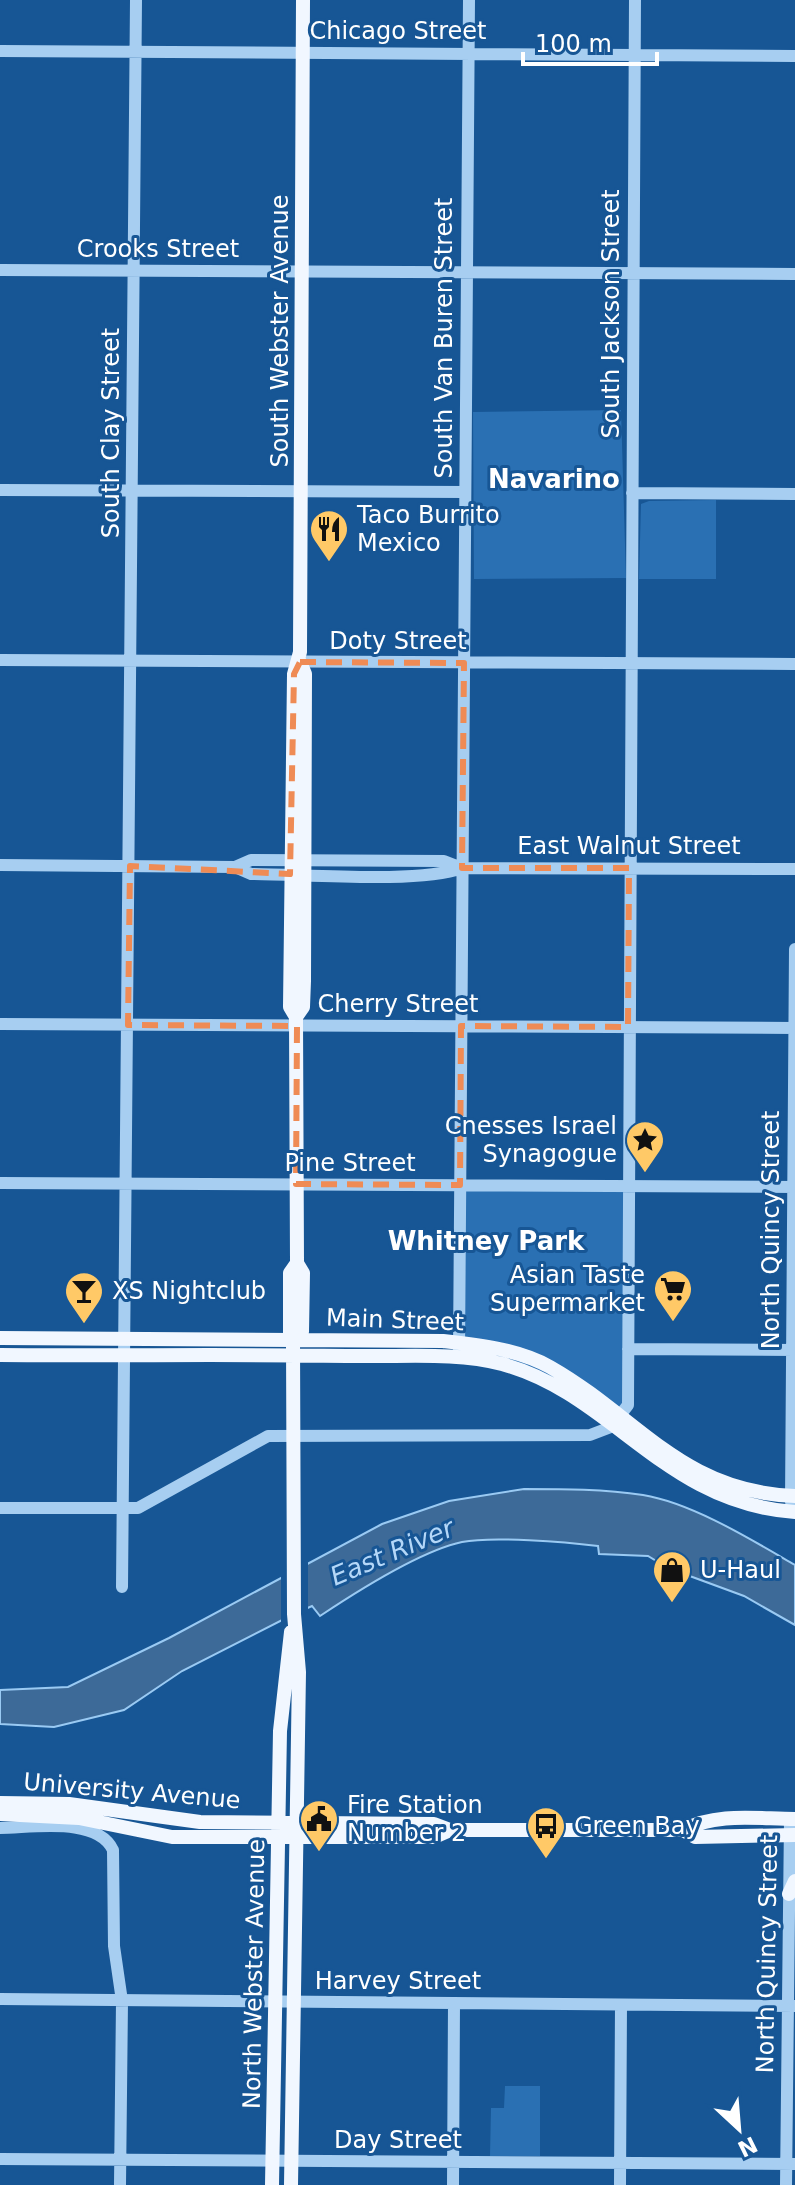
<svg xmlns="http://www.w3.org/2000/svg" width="795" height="2185" viewBox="0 0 795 2185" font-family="'DejaVu Sans',sans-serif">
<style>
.green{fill:#2a70b3}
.water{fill:#3d6a98;stroke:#9acaf3;stroke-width:2}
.pier{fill:#175695}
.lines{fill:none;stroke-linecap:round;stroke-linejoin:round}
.minor{stroke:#a7cef1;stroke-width:12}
.major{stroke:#f1f7ff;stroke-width:14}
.marked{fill:none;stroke:#ef8b55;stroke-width:6;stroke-dasharray:16 10;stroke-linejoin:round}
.labels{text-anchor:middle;stroke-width:6;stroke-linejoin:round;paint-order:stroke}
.street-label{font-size:24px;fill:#fff;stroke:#175695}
.poi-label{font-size:24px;fill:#fff;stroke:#175695;text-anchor:start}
.neighbourhood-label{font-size:26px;font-weight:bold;fill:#fff;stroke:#175695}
.water-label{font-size:26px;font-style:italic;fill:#b4d7f8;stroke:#175695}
</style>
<rect width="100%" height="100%" fill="#175695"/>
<path class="green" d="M621,410l5,168 -152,1 -1,-167z
M716,500v79h-77l2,-75 8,-3z
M460,1185l167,1 -5,231 -61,-32 -102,-37z
M505,2086h35v70h-50l1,-48h13z"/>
<path class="water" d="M524,1489c40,0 80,0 119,6 49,8 109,45 152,70v60l-51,-29 -76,-28 -20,-12 -49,-2 -1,-8c-32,-4 -106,-10 -136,-4 -42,9 -106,50 -142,74l-8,-10 -18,8 -112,57 -58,39 -70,17 -54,-3v-34l68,-3 101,-49 213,-114 67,-23z"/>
<path class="pier" d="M308,1559v53l-27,13v-52z"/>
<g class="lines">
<path class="minor" d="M0,51l795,5
M0,270l795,4
M0,490l465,2
M632,493l163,1
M0,660l795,4
M0,865l235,2 16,7c53,0 166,10 211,-6
M235,867l16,-7 193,1 18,7 333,1
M0,1024l795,4
M0,1183l795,4
M628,1349l167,1
M459,1351l10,-1351
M791,1502l4,-553
M0,1508h138l130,-72 322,-1 21,-8 17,-22 7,-1405
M122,1587l14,-1587
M0,1828c32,0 97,-12 113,22l1,96 8,55 -2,184
M0,1999l795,7
M0,2159l795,5
M453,2185l1,-182
M620,2185l1,-180
M786,2185l4,-366"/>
<path class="major" d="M296,1017l7,-10 1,-26 1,-307 -5,-12
M0,1338l443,3c36,4 75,8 107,26 88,50 131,125 245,129
M293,1340l9,-8 1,-59 -6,-10 -1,-246 -6,-10 4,-333 6,-22 3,-652
M0,1355c119,1 238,-1 357,1 47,1 100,-4 145,8 111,30 162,139 293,148
M0,1803l69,1 131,18 234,2 16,6h233l12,7 100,-2
M0,1814l79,4 93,19h262l16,-7
M683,1830c34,-18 75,-11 112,-11
M789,1894l6,-13
M272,2185l8,-454 11,-99
M291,2185l8,-513 -5,-58 -1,-274 -3,-8v-59l7,-10"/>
</g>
<path class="marked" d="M300,662l164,1 -2,205h167l-1,159 -167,-1 -1,159 -164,-1 1,-158 -169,-1 2,-159 160,8 4,-200z"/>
<defs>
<g id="restaurant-pin" transform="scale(2)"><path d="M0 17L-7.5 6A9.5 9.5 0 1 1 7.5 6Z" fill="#ffc967" stroke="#175695"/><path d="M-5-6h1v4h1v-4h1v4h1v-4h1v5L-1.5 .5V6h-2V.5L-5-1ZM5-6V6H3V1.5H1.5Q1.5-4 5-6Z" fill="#111"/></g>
<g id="sight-pin" transform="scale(2)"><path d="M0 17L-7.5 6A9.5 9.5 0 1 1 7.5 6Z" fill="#ffc967" stroke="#175695"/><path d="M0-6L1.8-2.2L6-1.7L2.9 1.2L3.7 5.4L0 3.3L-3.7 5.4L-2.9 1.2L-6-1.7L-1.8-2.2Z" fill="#111"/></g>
<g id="supermarket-pin" transform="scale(2)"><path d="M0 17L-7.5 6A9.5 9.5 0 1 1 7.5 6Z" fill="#ffc967" stroke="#175695"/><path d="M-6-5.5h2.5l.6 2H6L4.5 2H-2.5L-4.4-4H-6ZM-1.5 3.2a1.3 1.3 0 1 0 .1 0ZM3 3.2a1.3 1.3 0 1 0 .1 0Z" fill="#111"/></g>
<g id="bar-pin" transform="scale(2)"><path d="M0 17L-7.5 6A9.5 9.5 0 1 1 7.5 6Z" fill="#ffc967" stroke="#175695"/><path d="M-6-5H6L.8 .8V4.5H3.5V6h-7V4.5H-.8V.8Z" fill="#111"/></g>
<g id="shop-pin" transform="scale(2)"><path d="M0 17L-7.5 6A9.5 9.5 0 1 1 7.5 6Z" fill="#ffc967" stroke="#175695"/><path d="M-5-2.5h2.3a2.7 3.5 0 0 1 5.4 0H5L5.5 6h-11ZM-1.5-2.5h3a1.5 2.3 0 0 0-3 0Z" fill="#111"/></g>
<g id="civic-pin" transform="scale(2)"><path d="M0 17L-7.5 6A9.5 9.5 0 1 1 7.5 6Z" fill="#ffc967" stroke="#175695"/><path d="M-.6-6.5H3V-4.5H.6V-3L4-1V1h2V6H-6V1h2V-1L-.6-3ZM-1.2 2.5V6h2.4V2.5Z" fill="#111"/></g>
<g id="bus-pin" transform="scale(2)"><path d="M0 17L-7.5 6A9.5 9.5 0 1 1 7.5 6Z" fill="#ffc967" stroke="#175695"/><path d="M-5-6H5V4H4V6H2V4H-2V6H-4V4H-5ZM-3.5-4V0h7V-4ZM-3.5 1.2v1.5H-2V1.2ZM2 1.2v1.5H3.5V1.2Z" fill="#111"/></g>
</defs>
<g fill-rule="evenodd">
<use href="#restaurant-pin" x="329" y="529"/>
<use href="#sight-pin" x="645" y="1140"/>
<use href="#supermarket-pin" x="673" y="1289"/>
<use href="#bar-pin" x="84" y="1291"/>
<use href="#shop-pin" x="672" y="1570"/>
<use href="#civic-pin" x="319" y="1819"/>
<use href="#bus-pin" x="546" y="1826"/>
</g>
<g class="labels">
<g class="street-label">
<text x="398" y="39">Chicago Street</text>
<text x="158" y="257">Crooks Street</text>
<text transform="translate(611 314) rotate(-90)" y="8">South Jackson Street</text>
<text transform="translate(280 331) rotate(-90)" y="8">South Webster Avenue</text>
<text transform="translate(444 338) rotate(-90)" y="8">South Van Buren Street</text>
<text transform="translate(111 433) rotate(-90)" y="8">South Clay Street</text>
<text x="398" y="649">Doty Street</text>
<text x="629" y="854">East Walnut Street</text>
<text x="398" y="1012">Cherry Street</text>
<text x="350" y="1171">Pine Street</text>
<text transform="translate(771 1230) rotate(-90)" y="8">North Quincy Street</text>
<text transform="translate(395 1320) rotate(2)" y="8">Main Street</text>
<text transform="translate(132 1791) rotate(5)" y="8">University Avenue</text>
<text transform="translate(767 1954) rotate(-89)" y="8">North Quincy Street</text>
<text transform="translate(254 1974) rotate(-89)" y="8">North Webster Avenue</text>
<text x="398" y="1989">Harvey Street</text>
<text x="398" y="2148">Day Street</text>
</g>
<g class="poi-label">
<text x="357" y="523">Taco Burrito<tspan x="357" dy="28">Mexico</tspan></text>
<text x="617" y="1134" text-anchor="end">Cnesses Israel<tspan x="617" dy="28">Synagogue</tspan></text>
<text x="645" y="1283" text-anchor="end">Asian Taste<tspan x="645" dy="28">Supermarket</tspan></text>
<text x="112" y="1299">XS Nightclub</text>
<text x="700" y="1578">U-Haul</text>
<text x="347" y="1813">Fire Station<tspan x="347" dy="28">Number 2</tspan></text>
<text x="574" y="1834">Green Bay</text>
</g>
<g class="neighbourhood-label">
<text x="554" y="488">Navarino</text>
<text x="486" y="1250">Whitney Park</text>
</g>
<g class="water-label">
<text transform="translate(392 1552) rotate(-23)" y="9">East River</text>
</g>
</g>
<g transform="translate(739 2129) rotate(154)" stroke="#175695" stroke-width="6" paint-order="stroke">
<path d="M0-6L14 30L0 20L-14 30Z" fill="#ffffff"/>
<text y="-12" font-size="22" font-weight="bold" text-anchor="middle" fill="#ffffff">N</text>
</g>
<path d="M523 52v12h134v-12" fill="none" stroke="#ffffff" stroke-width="4"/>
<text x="535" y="52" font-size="24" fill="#ffffff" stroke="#175695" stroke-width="6" paint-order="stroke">100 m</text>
</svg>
